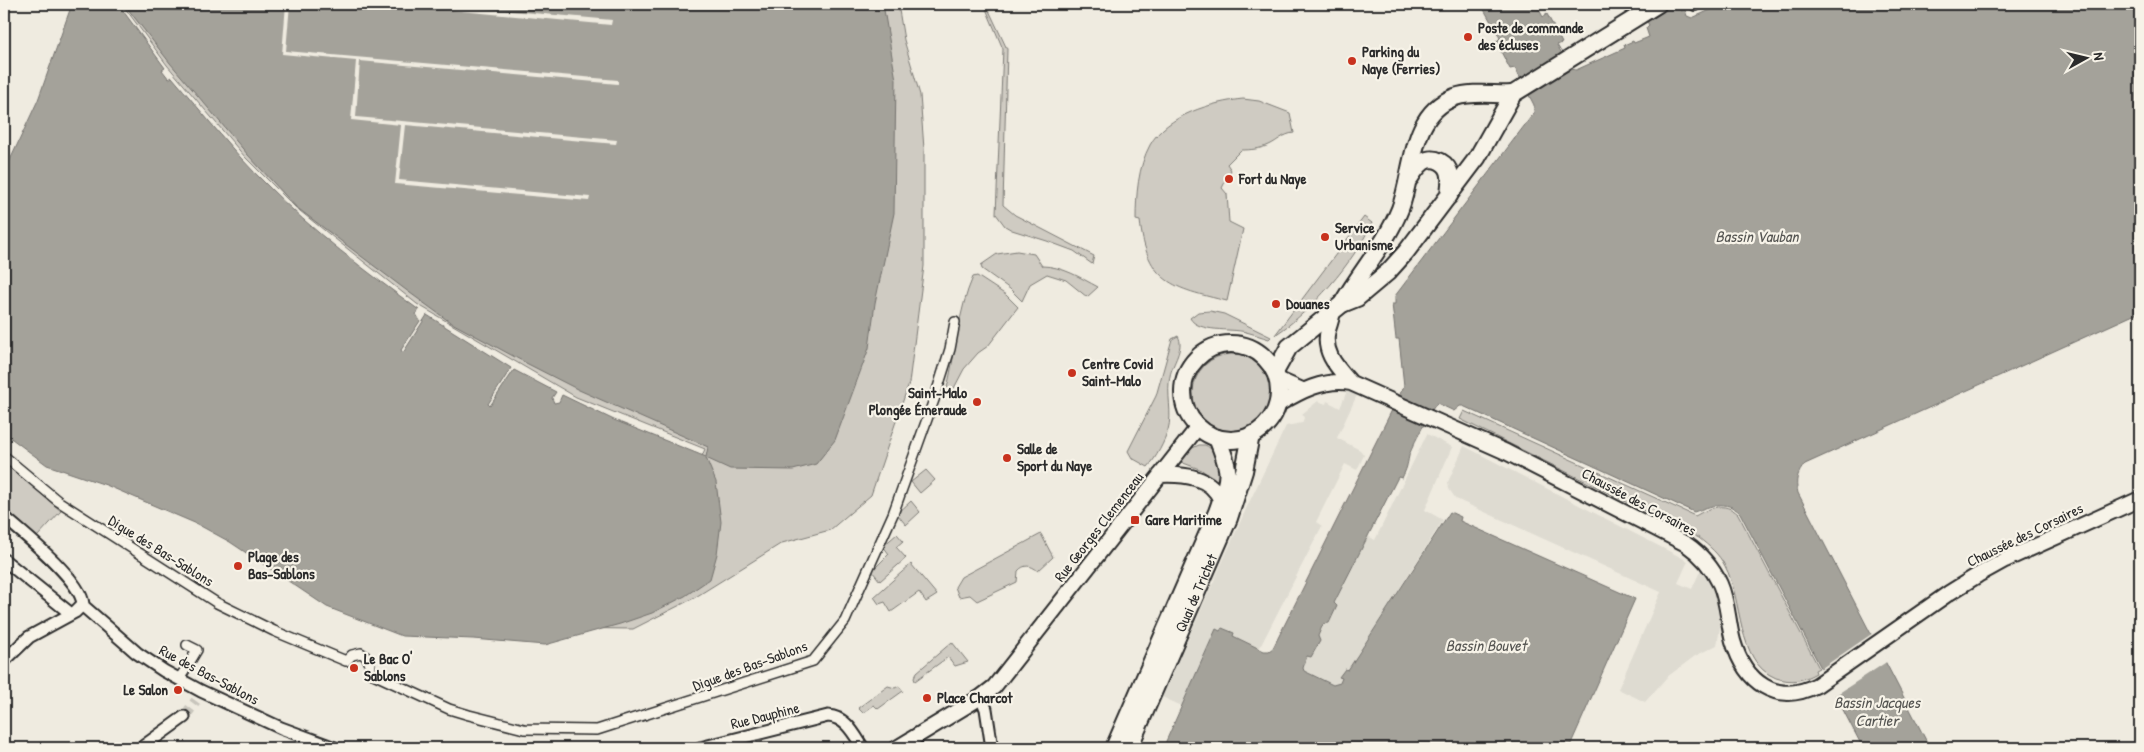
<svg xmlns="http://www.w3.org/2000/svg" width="2144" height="752" viewBox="0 0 2144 752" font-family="'Patrick Hand',sans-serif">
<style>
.built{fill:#dedbd1}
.green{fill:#cfcbc2;stroke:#7d7b76}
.water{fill:#a4a29a;stroke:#74726e}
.pier{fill:#efebe0}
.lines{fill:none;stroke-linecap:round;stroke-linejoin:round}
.minor-tunnel{stroke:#c8c5bc;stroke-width:11;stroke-dasharray:11 5.5;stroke-linecap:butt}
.pedestrian-casing{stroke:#2b2b2b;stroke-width:12}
.minor-casing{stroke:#2b2b2b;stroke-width:15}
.tertiary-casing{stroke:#2b2b2b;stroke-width:18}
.secondary-casing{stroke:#2b2b2b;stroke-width:20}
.pedestrian{stroke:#f7f3e8;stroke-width:9}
.minor{stroke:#f7f3e8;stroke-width:11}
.tertiary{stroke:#f7f3e8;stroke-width:14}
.secondary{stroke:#f7f3e8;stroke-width:16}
.poi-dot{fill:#c8321e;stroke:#f7f3e8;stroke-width:2}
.labels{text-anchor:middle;stroke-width:4.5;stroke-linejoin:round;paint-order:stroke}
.poi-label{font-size:15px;font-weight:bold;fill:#2b2b2b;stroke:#f7f3e8;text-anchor:start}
.street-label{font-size:15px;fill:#2b2b2b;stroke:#f7f3e8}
.water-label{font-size:16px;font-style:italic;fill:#555552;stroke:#f7f3e8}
</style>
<rect width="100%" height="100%" fill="#efebe0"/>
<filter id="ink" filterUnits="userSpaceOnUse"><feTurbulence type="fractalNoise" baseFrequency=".02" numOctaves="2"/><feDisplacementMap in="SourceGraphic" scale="10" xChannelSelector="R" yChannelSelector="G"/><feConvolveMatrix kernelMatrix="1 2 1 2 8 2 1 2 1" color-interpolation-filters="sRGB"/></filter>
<g filter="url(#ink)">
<path class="built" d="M1347,391l10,4 -20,43 23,12 4,5 -7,15 -12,-6 -29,58 6,4 -63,123 -26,-13v-3l-11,-5 -2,3 -4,-2 -34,77 -20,-9 84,-188 40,-83 16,-3 2,-5 -2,-4 16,-13 8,3 1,-3 13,7z
M1427,434l25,13 -27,63 18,10 -101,160 -4,4 -5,1 -29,-14 -1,-6 4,-9 4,1 12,-33 14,-19 -3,-1 34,-68 7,4z
M1464,446l224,115 -10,22 14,6 9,-20 13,23 4,16 2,20 -3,17 -22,11 -28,21 -22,25 -27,-13 43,-97 -205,-93 -7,-10 -1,-7z"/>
<path class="green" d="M122,4h776l6,36 16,55 4,54v117l-15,117 -38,112 -41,35 -48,13 -88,55 -61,31 -85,-1 154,-172 3,-7 -129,-52 -159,-93 -122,-97 -50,-50 -78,-92z
M984,4h2l21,45 -4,156 12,10 79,41 -2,8 -18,-13 -27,-10 -35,-11 -7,-4 -9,-12 7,-165z
M1243,99l16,2 31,12 4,20c-11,1 -16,8 -25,12 -9,4 -18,5 -28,5l-14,14 4,6 -9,18 5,6 2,28 14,7 -16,72c-54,-13 -80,-18 -87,-80l-4,-1c0,-25 2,-53 14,-75 16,-30 63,-43 93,-46z
M1364,217l8,6c-19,40 -60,88 -97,112z
M1017,251l17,3 8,12c20,0 39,12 56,21l-11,10 -21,-17 -19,-6 -17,10 -8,17 -12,-12 -28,-20 -1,-4 16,-11z
M977,276l29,19 12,12 -30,39 -10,7 -14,16 -11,21 -6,-2c9,-37 11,-77 26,-111z
M1210,311l14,3 47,23 -2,2c-7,-2 -15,-5 -23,-7 -15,-4 -48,1 -56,-14l8,-6z
M1178,336c7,12 -6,28 -8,40 -4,18 3,37 -2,54 -3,11 -12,28 -20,37l-16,-9 -4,-7 28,-55 16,-57z
M1193 393a39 39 0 1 1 78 0a39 39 0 1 1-78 0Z
M1464,411l231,105c15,-8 29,-15 43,-2l81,154 -4,2 1,3c-14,8 -24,10 -40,5 -40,-16 -33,-79 -51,-112 -6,-12 -16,-20 -26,-28l-239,-119z
M1199,445h6c15,7 16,24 13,39l-16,-14 -24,-9 10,-11z
M4,462l57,49 -24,26 -33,-30z
M926,470l9,10 -15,13 -9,-11z
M911,501l9,11 -14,13 -9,-11z
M897,534l6,7 -7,6 10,11 -26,23 -8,-10 17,-17 -6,-8z
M1041,534l12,23 -15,14c-7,-6 -14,-7 -20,0l-1,11 -40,19 -7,-6 -11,2 -4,-10 6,-10z
M911,564l26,31 -11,7 -7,-10 -28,20 -6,-10 -6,2 -5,-7z
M952,642l16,20 -13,4 -7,-9 -33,24 -1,-3 3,-6z
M888,686l7,2 4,-2 4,5 -25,18 -4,-4 -11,8 -5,-5z"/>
<path class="water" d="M72,4h46l47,64 -3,2 7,9 3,-2c31,36 60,74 95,108 46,47 99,86 152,125l-3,4 4,7 -19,29 2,3 24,-38 84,53 -23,36 2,2 24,-36 42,22 -4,6 2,5 5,-1 3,-7 52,25 92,37 2,-10 -129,-57 -53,-27 -76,-41 -44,-32 -110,-83 -48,-52 -78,-92 -46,-59h759l13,76 -2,133 -19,90 -6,45 -34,92 -19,24 -23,6 -63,-1 -24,-11 10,24 5,40 -4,32 -7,25 -25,17 -33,17 -32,11 -75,21 -72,-6 -71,-3 -75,-29 -97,-65 -33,-18 -91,-39 -59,-20 -43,-32v-260l34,-73z
M1481,4h55l7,13 4,-3 15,29 -5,2 14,24 5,1 49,-22 -1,-3 9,-4 1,2 15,-6 -3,-9 3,-3 -12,-21h42l2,7 4,-1 2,6 5,2 32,-14h416v308l-335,152c-8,9 -10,17 -7,29l132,255h-67l-123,-235c-14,-14 -29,-7 -46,-1l-231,-106h-3l-6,5 -17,-8c-4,3 -27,47 -28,53 -2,10 -2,12 -7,22l-4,-1 -64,126 3,3 -8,17 -6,1 -5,12 2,5 -9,16 -4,-1 -4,12 1,3 29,14 7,-2 2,-5 -3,-1 6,-8 3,1 102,-158 11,5 -1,4 175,78 -66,149h-406l53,-119 4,2 2,-3 12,5 -1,3 31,15h5l4,-3 131,-262 -5,-47h-3l-4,-35h3v-8l139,-183v-8l-19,-37 -5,1 -14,-27 4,-4z"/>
<path class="pier" d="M286,4h4l-4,47 332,29v4l-258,-23 -4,56 261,23 -1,4 -211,-19 -6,55 191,17 -1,4 -194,-17 6,-59 -50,-5 5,-59 -74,-7z
M386,4h46l180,16 -1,5z
M1873,633l15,28 -55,36 -14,-27z"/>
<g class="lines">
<path class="minor-tunnel" d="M184,717l12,-16"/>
<g class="pedestrian-casing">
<path id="pedestrian" d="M1695,6l3,-2
M4,456l54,45 159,102 57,28 72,30 6,-6 9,-2c8,5 10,9 8,19l80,37 20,6 55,14 73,1 216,-69 32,-40 48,-107 42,-117 15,-48 5,-27
M187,645l10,5 -6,10
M179,679l6,-9"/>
</g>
<g class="minor-casing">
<path id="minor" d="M4,517c20,17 77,63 79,87l-8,8 -46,25 -25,24
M4,560l66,53
M82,605l55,48 27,18 37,20 80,37 54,20
M981,697l5,12 6,39
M141,748l43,-31
M700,748l128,-32c18,1 26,18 35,32"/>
</g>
<g class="tertiary-casing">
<path id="tertiary" d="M1333,311c-1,7 -3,13 -5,19 -6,23 10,38 23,53
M1277,379l25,11
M1277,405c22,-13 47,-27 74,-22l155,69 180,92c16,11 26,23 34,40 8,18 8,39 13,57 12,41 43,65 84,44l132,-92 29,-18 27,-15 135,-61
M1160,475c23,-1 52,1 61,26
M897,748l84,-51 13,-10 204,-260"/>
</g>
<g class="secondary-casing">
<g id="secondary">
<path d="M1410,178c3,-5 8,-12 13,-16 11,-7 26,1 27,14 1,6 -1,14 -1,20"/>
<path d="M1342,304c18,-32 44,-60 58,-95 14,-37 9,-95 55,-112 17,-6 40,-2 58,-3"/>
<circle cx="1231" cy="392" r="48"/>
<path d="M1275,372l14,-25 53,-43 15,-6 31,-26 18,-20 71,-94 36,-64 145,-90"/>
<path d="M1114,748l103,-236c13,-37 15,-37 0,-74"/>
<path id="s1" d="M1129,748l100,-230 15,-47 7,-36"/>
</g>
</g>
<use href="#pedestrian" class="pedestrian"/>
<use href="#minor" class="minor"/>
<use href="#tertiary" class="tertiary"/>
<use href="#secondary" class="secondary"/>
</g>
</g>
<g class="poi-dot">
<circle cx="1468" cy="37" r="5"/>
<circle cx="1352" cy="61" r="5"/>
<circle cx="1229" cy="179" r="5"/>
<circle cx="1325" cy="237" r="5"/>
<circle cx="1276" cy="304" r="5"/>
<circle cx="1072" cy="373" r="5"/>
<circle cx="977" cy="402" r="5"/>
<circle cx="1007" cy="458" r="5"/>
<rect x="1130" y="515" width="10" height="10" rx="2.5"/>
<circle cx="238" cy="566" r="5"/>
<circle cx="354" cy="668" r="5"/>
<circle cx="178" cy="690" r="5"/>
<circle cx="927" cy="698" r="5"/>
</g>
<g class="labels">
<g class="poi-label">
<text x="1478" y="33">Poste de commande<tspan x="1478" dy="17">des écluses</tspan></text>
<text x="1362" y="57">Parking du<tspan x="1362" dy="17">Naye (Ferries)</tspan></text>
<text x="1239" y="184">Fort du Naye</text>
<text x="1335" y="233">Service<tspan x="1335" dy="17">Urbanisme</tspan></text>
<text x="1286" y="309">Douanes</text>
<text x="1082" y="369">Centre Covid<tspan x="1082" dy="17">Saint-Malo</tspan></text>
<text x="967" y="398" text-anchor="end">Saint-Malo<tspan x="967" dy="17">Plongée Émeraude</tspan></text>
<text x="1017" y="454">Salle de<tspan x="1017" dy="17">Sport du Naye</tspan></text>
<text x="1145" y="525">Gare Maritime</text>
<text x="248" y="562">Plage des<tspan x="248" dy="17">Bas-Sablons</tspan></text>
<text x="364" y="664">Le Bac O'<tspan x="364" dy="17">Sablons</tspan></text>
<text x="168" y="695" text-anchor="end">Le Salon</text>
<text x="937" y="703">Place Charcot</text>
</g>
<g class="street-label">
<text transform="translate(1639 502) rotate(28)" y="5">Chaussée des Corsaires</text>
<text transform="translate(1099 527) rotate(-52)" y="5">Rue Georges Clemenceau</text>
<text transform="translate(2025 535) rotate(-26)" y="5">Chaussée des Corsaires</text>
<text transform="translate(161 551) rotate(32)" y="5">Digue des Bas-Sablons</text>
<text dy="5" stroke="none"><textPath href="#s1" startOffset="169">Quai de Trichet</textPath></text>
<text transform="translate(750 666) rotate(-20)" y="5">Digue des Bas-Sablons</text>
<text transform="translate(209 675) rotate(28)" y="5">Rue des Bas-Sablons</text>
<text transform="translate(765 716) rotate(-14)" y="5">Rue Dauphine</text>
</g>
<g class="water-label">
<text x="1757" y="242">Bassin Vauban</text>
<text x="1486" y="651">Bassin Bouvet</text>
<text x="1877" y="708">Bassin Jacques<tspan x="1877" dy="18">Cartier</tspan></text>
</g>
</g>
<rect width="2144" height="752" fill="none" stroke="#f7f3e8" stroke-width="20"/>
<rect x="10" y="10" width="2124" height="732" fill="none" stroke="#2b2b2b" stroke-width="2" filter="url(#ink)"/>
<g transform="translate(2086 58) rotate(82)" stroke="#f7f3e8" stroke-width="4" paint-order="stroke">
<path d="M0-4L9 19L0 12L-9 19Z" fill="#2b2b2b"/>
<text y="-8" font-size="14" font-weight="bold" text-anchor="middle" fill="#2b2b2b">N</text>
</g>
</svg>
